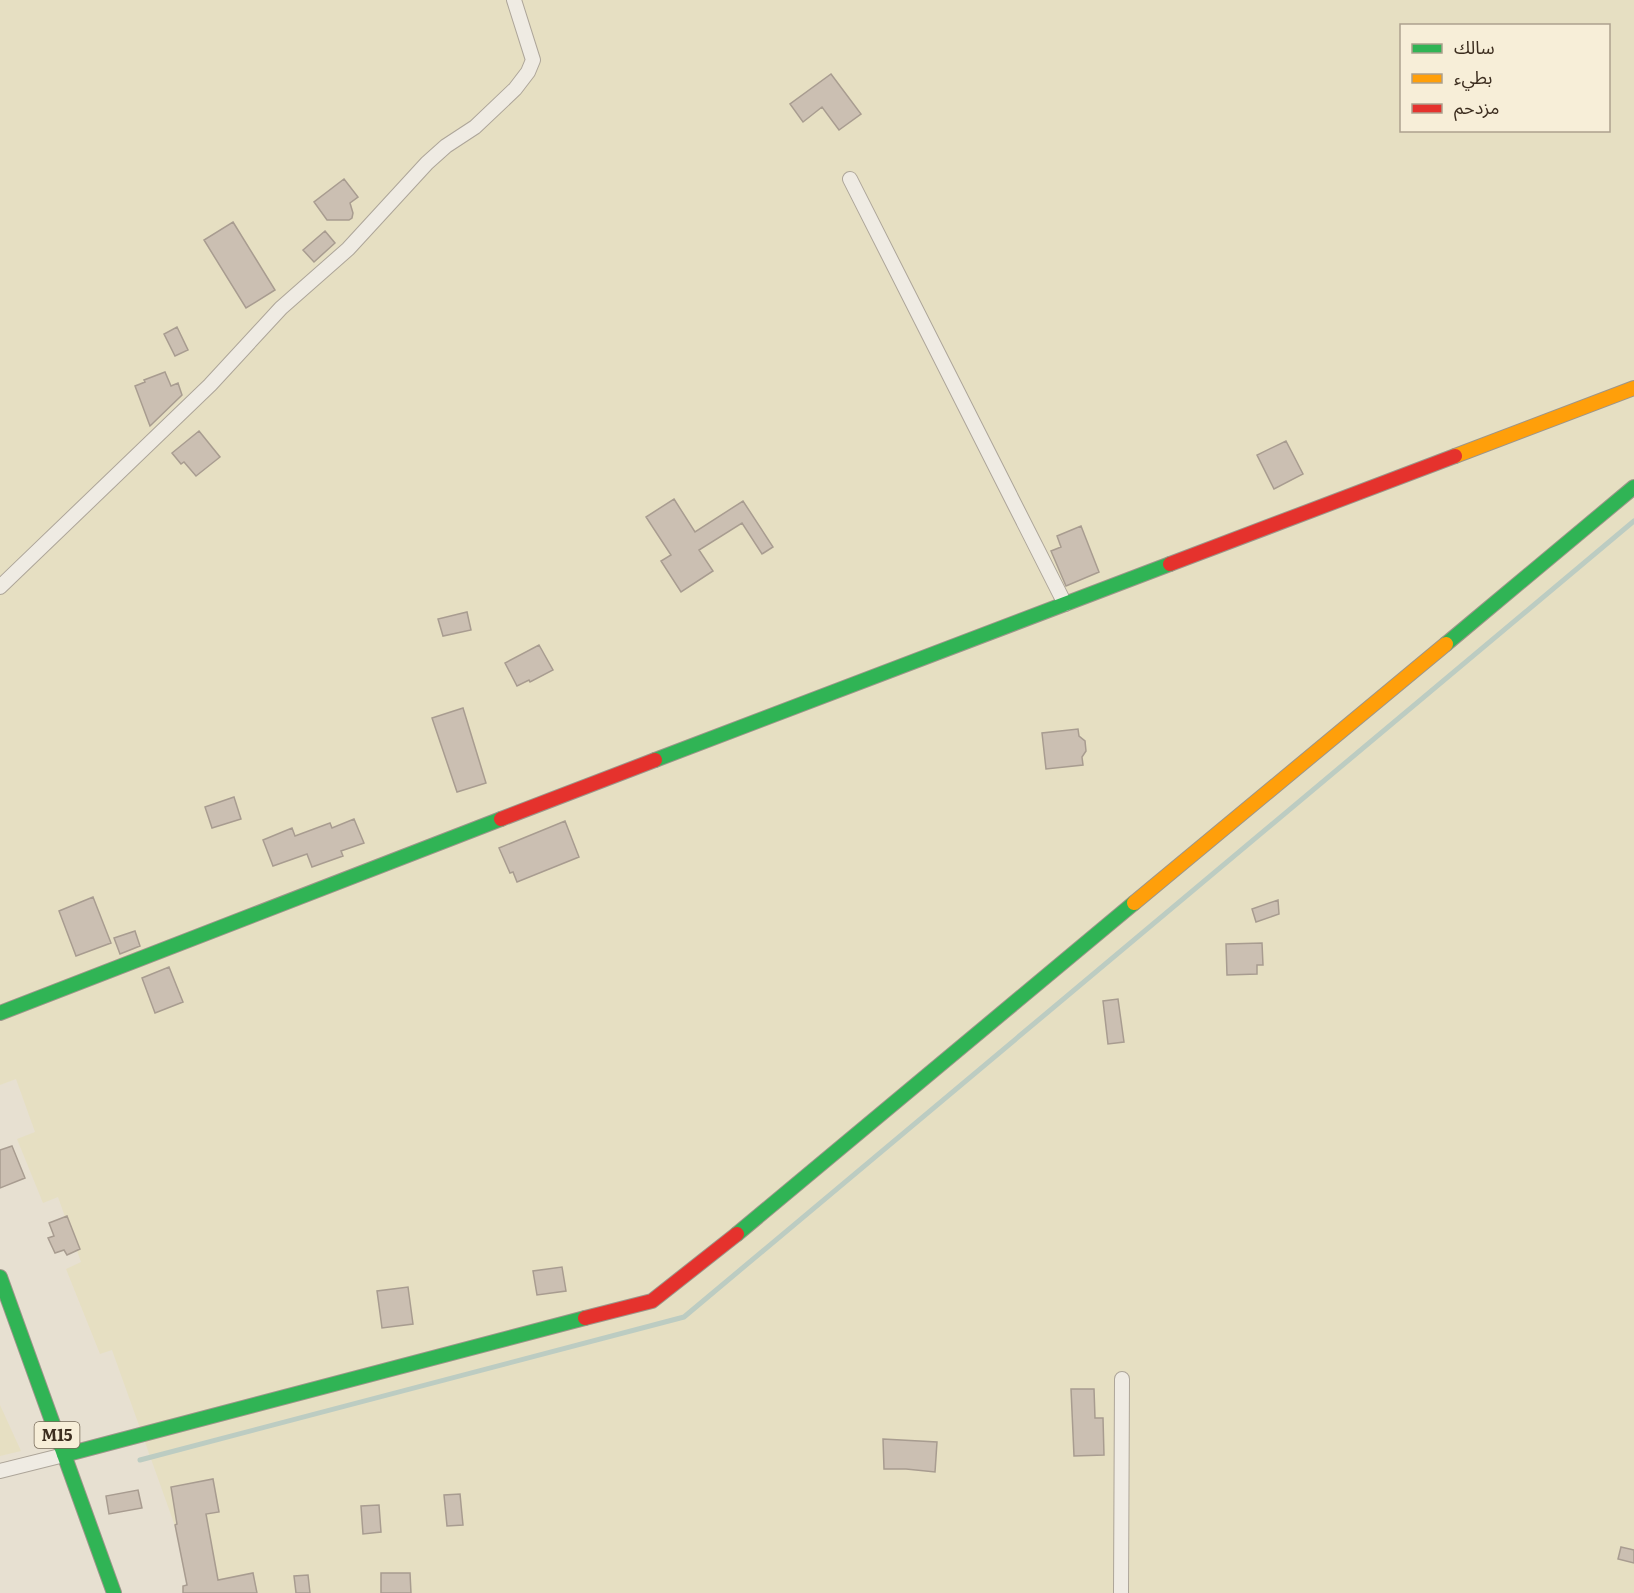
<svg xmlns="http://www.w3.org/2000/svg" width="1634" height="1593" viewBox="0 0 1634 1593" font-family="Literata,'Noto Sans Arabic',serif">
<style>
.farmland{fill:#e6dfc2;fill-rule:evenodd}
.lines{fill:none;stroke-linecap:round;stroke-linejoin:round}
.stream{stroke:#bcccc2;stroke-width:5}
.building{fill:#cbbfb2;stroke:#a89c90;stroke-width:1.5}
.street-casing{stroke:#ada599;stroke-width:16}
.fast-casing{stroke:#9c958a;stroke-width:16}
.slow-casing{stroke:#9c958a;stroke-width:16}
.jam-casing{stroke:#9c958a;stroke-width:16}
.street{stroke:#efebe3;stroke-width:14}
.fast{stroke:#30b455;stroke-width:14}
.slow{stroke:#ff9f0a;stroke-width:14}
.jam{stroke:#e5322d;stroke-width:14}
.labels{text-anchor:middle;stroke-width:6;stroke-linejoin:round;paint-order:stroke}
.shield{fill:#f7eed8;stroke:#756857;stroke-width:1.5}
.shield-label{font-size:16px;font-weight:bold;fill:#3d2e20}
</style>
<rect width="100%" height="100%" fill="#e7e0d1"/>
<path class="farmland" d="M0,0h1634v1593h-1435l-87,-243 -12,4 -34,-85 15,-7 -23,-65 -15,6 -26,-64 18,-7 -19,-53 -16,6zM1402,26h206v104h-206z
M0,1405l21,46 -21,5z"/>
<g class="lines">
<path class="stream" d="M140,1460l544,-143 950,-796"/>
</g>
<path class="building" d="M831,74l30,40 -22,16 -17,-23 -19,15 -13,-18z
M344,179l14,18 -8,6 3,10 -1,5 -3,2h-22l-13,-18z
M233,222l42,68 -29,18 -42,-68z
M325,231l10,12 -21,19 -11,-12z
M177,327l11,23 -13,6 -11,-22z
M165,372l6,14 7,-3 4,12 -32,31 -15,-40 10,-4 -1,-2z
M199,431l21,26 -24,19 -12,-14 -3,2 -9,-11z
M1286,441l17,33 -29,15 -17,-34z
M674,499l21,33 48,-31 30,46 -11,7 -20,-31 -43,27 14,21 -32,21 -20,-31 10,-6 -25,-38z
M1081,526l18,46 -33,14 -15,-35 10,-4 -4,-11z
M467,612l4,18 -28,6 -5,-17z
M539,645l14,25 -23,12 -1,-2 -12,6 -12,-23z
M463,708l23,75 -29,9 -25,-74z
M1078,729l1,7 6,5 1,10 -4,6 1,8 -37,4 -4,-36z
M234,797l7,22 -29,9 -7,-21z
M354,819l10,24 -23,8 2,5 -31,11 -5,-13 -34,12 -10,-26 29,-12 3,8 35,-13 2,5z
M565,821l14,36 -62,25 -4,-10 -3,1 -11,-25z
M93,897l18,46 -35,13 -17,-45z
M1278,900l1,14 -23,8 -4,-13z
M135,931l5,15 -20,8 -6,-16z
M1262,943l1,22h-6v9l-30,1 -1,-31z
M169,967l14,35 -28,11 -13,-35z
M1118,999l6,43 -16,2 -5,-43z
M12,1146l13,32 -25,10v-38z
M67,1216l13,33 -13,6 -3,-5 -9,3 -7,-15 6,-2 -5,-13z
M562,1267l4,24 -29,4 -4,-24z
M408,1287l5,37 -31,4 -5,-37z
M1071,1389h23l1,29h8l1,37 -30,1z
M883,1439l54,3 -2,30 -29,-3h-22z
M213,1479l6,33 -13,2 12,66 35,-7 4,20h-74v-7l4,-1 -12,-60 2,-1 -6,-37z
M138,1490l4,18 -33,6 -3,-18z
M460,1494l3,31 -16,1 -3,-31z
M379,1505l2,27 -18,2 -2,-28z
M1621,1547l13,3v13l-16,-4z
M381,1573h29l1,20h-30z
M308,1575l2,18h-14l-2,-17z"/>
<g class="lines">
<g class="street-casing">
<path id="street" d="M850,179l215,425
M0,587l210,-202 71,-77 67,-59 79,-86 19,-17 29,-19 40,-38 13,-17 5,-12 -19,-60
M0,1471l64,-16
M1121,1593l1,-214"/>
</g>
<g class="fast-casing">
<path id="fast" d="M1446,644l188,-157
M655,760l515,-196
M0,1013l501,-194
M737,1234l397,-331
M0,1277l114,316
M64,1455l521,-137"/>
</g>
<g class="slow-casing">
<path id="slow" d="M1455,456l179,-68
M1134,903l312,-259"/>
</g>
<g class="jam-casing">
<path id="jam" d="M1170,564l285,-108
M501,819l154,-59
M585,1318l67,-17 85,-67"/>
</g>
<use href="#street" class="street"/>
<use href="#fast" class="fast"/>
<use href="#slow" class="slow"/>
<use href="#jam" class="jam"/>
</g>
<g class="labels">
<rect class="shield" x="34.5" y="1422" width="45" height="26" rx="4.5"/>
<g class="shield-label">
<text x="57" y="1441">M15</text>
</g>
</g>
<rect x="1400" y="24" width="210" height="108" fill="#f7eed8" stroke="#ada18e" stroke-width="1.5"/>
<rect x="1412" y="44" width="30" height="9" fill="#30b455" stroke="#ada18e" stroke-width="1.5"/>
<text x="1454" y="54" font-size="18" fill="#3d2e20">سالك</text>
<rect x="1412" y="74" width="30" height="9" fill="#ff9f0a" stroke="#ada18e" stroke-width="1.5"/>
<text x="1454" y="84" font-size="18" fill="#3d2e20">بطيء</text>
<rect x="1412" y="104" width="30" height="9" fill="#e5322d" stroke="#ada18e" stroke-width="1.5"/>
<text x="1454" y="114" font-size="18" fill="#3d2e20">مزدحم</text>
</svg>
